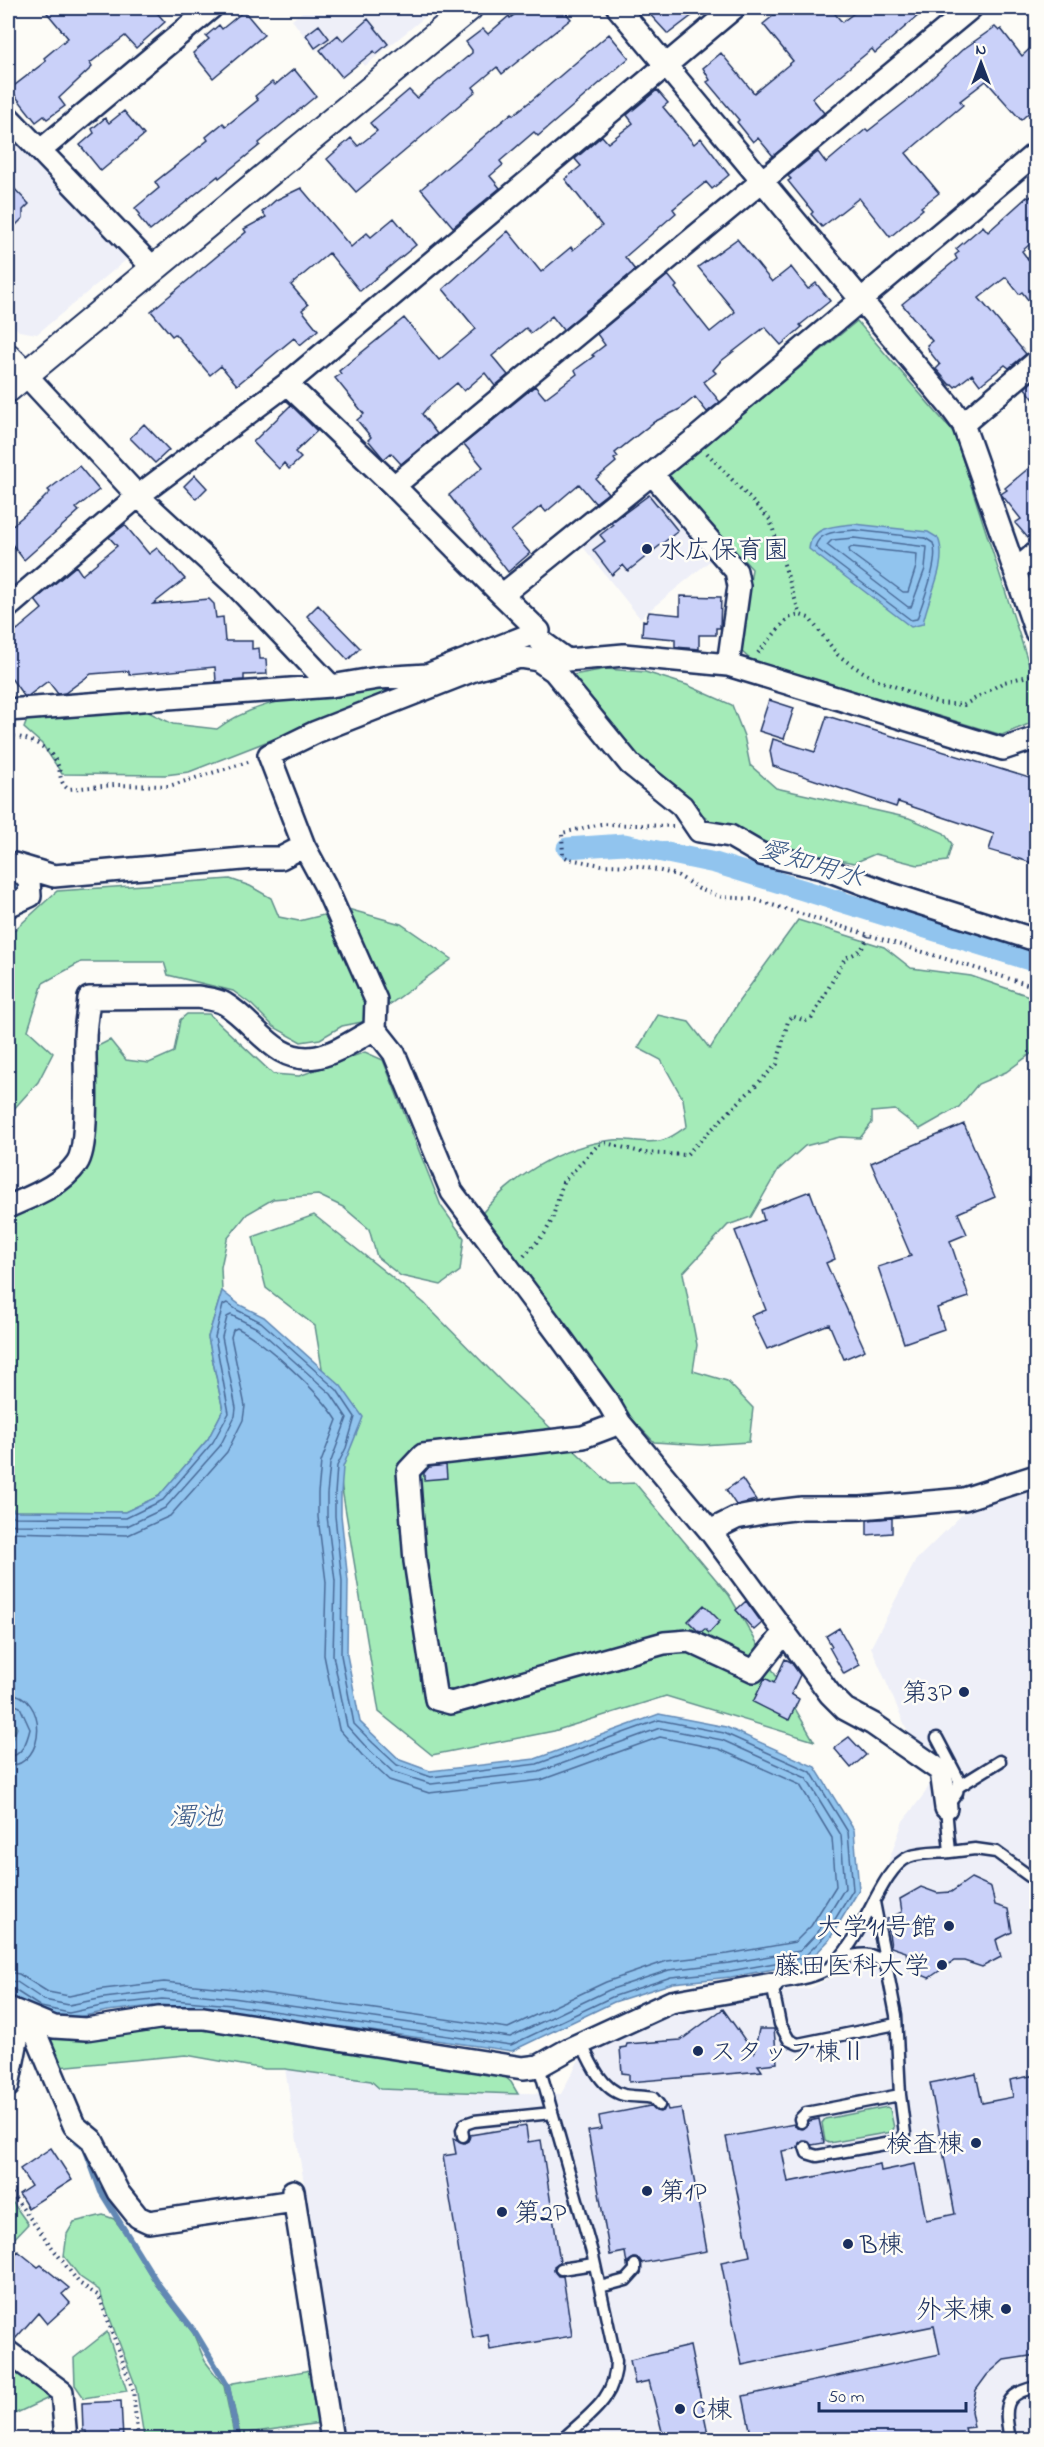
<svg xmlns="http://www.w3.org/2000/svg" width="1044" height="2447" viewBox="0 0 1044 2447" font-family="'Indie Flower','Klee One',sans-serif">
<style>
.built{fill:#eeeff8}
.green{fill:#a4ebb8;stroke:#608d8b;stroke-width:1.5}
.water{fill:#91c4ee;stroke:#6288b4;stroke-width:1.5}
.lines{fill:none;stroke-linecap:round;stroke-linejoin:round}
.shore{stroke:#4a6b98;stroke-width:1.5}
.stream{stroke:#6288b4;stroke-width:6}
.canal{stroke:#91c4ee;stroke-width:21}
.building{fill:#cad1f9;stroke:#1b2f5e;stroke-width:1.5}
.service-casing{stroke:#1b2f5e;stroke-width:15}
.minor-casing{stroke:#1b2f5e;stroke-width:26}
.tertiary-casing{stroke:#1b2f5e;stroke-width:30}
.path{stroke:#1b2f5e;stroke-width:4;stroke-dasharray:1.5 4.5;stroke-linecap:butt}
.service{stroke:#fdfcf7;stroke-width:10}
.minor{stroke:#fdfcf7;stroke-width:21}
.tertiary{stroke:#fdfcf7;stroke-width:26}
.poi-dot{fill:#1b2f5e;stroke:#fdfcf7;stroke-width:2}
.labels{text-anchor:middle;stroke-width:5;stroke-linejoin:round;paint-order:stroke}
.poi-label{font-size:26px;fill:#1b2f5e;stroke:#fdfcf7;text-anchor:start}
.water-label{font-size:27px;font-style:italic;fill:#3e5c89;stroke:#fdfcf7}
</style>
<rect width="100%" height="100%" fill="#fdfcf7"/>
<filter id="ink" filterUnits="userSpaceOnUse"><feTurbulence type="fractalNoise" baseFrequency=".0167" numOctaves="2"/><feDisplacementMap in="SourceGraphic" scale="12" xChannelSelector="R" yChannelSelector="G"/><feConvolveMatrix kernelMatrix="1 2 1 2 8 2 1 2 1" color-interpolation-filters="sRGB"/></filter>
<g filter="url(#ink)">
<path class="built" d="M307,8h129l-71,58 -27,-32 -22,17 -24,-31z
M8,130l118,121v9l-89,74 -18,-3 -11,-11z
M653,487l63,69 -76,62 -61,-76 68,-54z
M1036,1479v960h-695l-24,-177 -32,-193 86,12 9,8 181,5 20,-38 14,-11 84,-36 94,-18 38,-3 29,-16 14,-13 49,-138 22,-28 16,-30 -31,-26 -39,-90 45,-87 62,-61z"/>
<path class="green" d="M857,321l97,112 82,253v35l-34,14 -251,-75 -11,-10 12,-81 -85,-93z
M606,669l39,3 42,13 45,20 12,31 6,29 26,23 133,30 35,15 8,11 -5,17 -29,4 -43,-11 -21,9 -62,-12 -76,-26 -74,-58 -75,-91z
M409,686l-220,86 -24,3 -103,-1 -20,-30 -18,-16 5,-13 109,-8 35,17 44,5c50,-38 132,-37 192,-43z
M230,879l20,7 21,12 8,19 20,4 49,-12 53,15 51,35 -85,62 -25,5 -22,13 -19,3 -27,-15 -22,-22 -19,-14 -65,-16 -4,-13h-83l-38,21 -15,47 25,23 -15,29 -26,29 -4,-3v-172l49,-45z
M798,920l86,27 27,21 60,8 58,20 7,9v45l-30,22 -28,12 -19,23 -39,22 -25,-19 -23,2v11l-12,15 -20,-1 -35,9 -27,24 -27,47 -23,8 -45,48 14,72 -4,26 34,10 26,27 -4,34 -47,3 -48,-3 -59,-62 -117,-162c33,-41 82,-72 135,-78 15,-2 36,5 50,0 8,-2 17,-9 24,-14l-4,-27 -22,-39 -23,-12 20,-33 31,7 21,27 29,-48z
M187,1014h22l64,60 26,2 66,-24 18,8 58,146 23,32 -4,33 -19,14 -40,-9 -24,-19 -8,-28 -26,-22 -25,-12 -45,4 -26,15 -20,25 -6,28 1,24 -14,46 15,73 -15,29 -49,57 -34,16 -111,-1 -6,-10v-286l67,-34 19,-133 16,-8 16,20 23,3 25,-11 6,-32z
M314,1215l110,88 80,81 106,100 25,-1 94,112 85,146 -148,-45 -112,35 -122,24 -53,-43 -64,-386 -49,-38 -13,-51z
M8,1711l9,17 -9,22z
M211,2023l286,47 14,12 7,12 -138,-5 -9,-8 -86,-12h-20l-79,-14 -128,12 -11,-24 4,-9z
M887,2107l3,2 4,19 -3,4 -62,11 -4,-2 -3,-18 3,-4z
M8,2196l20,28 -19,20 -1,-2z
M103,2215l11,4 10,13 32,53 37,48 12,28 19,25 11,53 -90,1 -1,-3 -8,-50 -37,-97 -19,-13 -16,-21 3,-22 7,-12z
M107,2332l20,59 -43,7 -9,-13 -1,-27z
M8,2359l45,37 -45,21z
M311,2370l9,53 -80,11 -11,-49 4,-2z"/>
<path class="water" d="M854,524l74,8 10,6c11,27 -11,59 -15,86l-12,3 -102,-78c2,-23 26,-23 45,-25z
M222,1291l18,14 24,12 77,69 22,31 -20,50 -2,27v21l7,66 -1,74 13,67 40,38 30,11 105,-12 124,-45 67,13 89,40 39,63 5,60 -30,50 -22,23 -76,14 -58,6 -59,19 -102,49 -280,-40 -70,-6 -55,6 -37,8 -31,-6 -31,-20v-243l9,-22 -9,-17v-210l6,10 111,1 34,-16 49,-57 15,-29 -15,-73z"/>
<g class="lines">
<path class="shore" d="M854,530l71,8 8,5c7,17 -10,58 -16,76l-6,1 -96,-73c5,-17 25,-15 39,-17z
M854,538l73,9 -2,22 -14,38h-3l-81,-62 5,-5z
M852,547l65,7 -1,13 -8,25h-5l-53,-39 -1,-4z
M8,1512l7,5 111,1 37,-18 50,-58 16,-29 -14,-76 8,-32 4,-2 10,7 24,12 76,68 18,27 -9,31 -9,18 -2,28v22l7,65 -1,74 13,69 19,19 24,22 34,12 106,-13 122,-44 65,13 87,39 37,60 5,58 -29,47 -21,21 -73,13 -59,6 -59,20 -101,48 -279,-40 -70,-6 -56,6 -37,8 -28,-6 -28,-18 -5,-1
M8,1523l7,2 112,1 38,-18 55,-62 15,-30 1,-8 -14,-71 5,-20 4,-2 26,13 74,66 16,24 -17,46 -3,30v22l8,65 -2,74 14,71 20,22 26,24 38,12 108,-12 121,-44 62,12 84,38 35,57 4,53 -27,44 -18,19 -71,12 -60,7 -60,20 -99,47 -277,-39 -70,-7 -59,7 -35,7 -25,-5 -27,-18 -9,-1
M8,1532l120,3 42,-19 57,-64 16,-32 2,-14 -14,-69 2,-7 4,-2c29,14 83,65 100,92l-16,42 -3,31v24l8,65 -2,73 15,74 23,26 27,25 40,13 112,-13 119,-43 59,12 81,36 32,53 4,48 -25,40 -16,16 -67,12 -61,7 -61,21 -98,46 -273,-39 -71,-7 -61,7 -34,7 -21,-4 -29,-18 -11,-2
M8,1693c40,2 39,72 0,73
M8,1702l12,5 10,22c-3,13 -8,27 -22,28"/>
<path class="stream" d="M77,2142l8,6 16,44 57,92 37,48 32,53 11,55"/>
<path class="canal" d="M567,848l57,-4 91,19 321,99
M8,891h7"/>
</g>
<path class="building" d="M43,8h110l12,14 -29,26 -11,-12 -35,27 2,4 -33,31 6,8 -18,13 -3,-3 -8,6 -26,-33 36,-28 -2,-3 24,-20z
M523,8h39l9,11 -69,55 -5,-7 -24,20 3,4 -120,101 -29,-33 24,-21 7,8 19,-15 -7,-8 39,-33 8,8 55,-45v-3l-6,-8 17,-13 5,5 21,-18 1,2z
M644,8h58l-34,26z
M783,8h47l12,14 19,-14h66l-52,45 -3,-4 -60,49 12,15 -51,43 -15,-18 -5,4 -16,-20 2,-2 -32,-38 3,-2 -7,-12 18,-15 33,40 39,-32 -30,-37z
M244,11l20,24 -51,43 -20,-25 16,-14 -3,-3 13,-11 3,4z
M368,19l20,25 -12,10 -2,-3 -32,26 -22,-27 18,-15 5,6z
M319,25l10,13 -14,10 -9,-13z
M995,27l4,4 2,-2 21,27 14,-13v63l-15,14 -35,-39 -26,20 3,4 -57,48 33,40 -18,14 2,2 -33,28 -31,-39 -37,29 -11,-13 2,-2 -25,-31 3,-2 -3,-3 30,-24 8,11 40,-34 2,2 45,-35 49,-46z
M609,34l20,24 -91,78 -4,-4 -34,29 3,4 -13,11 10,12 -47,39 -32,-38 91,-76 1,2 19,-15z
M294,69l22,27 -57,47 1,2 -41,33 -1,-2 -68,55 -12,-15 2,-2 -5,-6 24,-20 -4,-6 53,-42 -2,-3 17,-14 3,3 32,-26 -3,-4 17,-14 3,3z
M657,90l11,13 -5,4 31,37 7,-6 28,37 -17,14 -6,-7 -33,27 3,4 -51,44 10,13 -72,60 -11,-14 -21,17 -5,-5 -34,28 16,19 -13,11 -10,-13 -21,18 -7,-8 -30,25 -5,6 15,20 -36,30 -10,-11 -7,6 -16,-19 3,-3 -14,-17 7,-6 -29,-36 6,-4 -2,-3 65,-53 35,42 37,-31 -33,-40 65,-58 33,41 30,-25 2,3 29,-24 -37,-47 16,-13 -6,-7 27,-23 6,7 25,-20 -6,-8z
M124,111l20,24 -43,36 -21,-26 14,-12 -2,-4 13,-11 4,5z
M8,182l21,22 -6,6v8l-15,15z
M301,188l50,59 16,-14 4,4 23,-19 22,27 -56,46 -31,-38 -38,32 17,20 -6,5 16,20 -18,15 -6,-7 -57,47 -16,-19 -11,9 -35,-41 -3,2 -21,-25 95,-79 -2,-3 22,-12 -4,-5 14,-12z
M1036,192v47l-14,12 14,19v40l-14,-18 -3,2 -13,-17 -27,21 47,56 -17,14 -4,-3 -25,20 -8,-11 -17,13 -3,-3 -2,1 -14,-16 4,-4 -11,-14 -2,-6 5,-4 -30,-37 55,-45 -2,-4 4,-3 -3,-3 27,-23 5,6 39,-35 2,1z
M737,239l35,43 19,-15 17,22 8,-6 14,18 -30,24 2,2 -21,18 -16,-18 -45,35 -7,8 3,3 -12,9 16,20 -13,10 -12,-15 -15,12 -26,13 -39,31 3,4 -4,2 2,3 -20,17 12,14 -13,10 -16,-19 -33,28 -5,-6 -30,25 19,22 -22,19 -59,-77 34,-28 -19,-23 71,-58 10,12 32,-24 -2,-4 19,-14 -2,-1 13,-10 -8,-11 71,-59 9,11 -2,2 35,44 25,-20 -37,-45z
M1036,378v24l-11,-14z
M291,405l26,26 -22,21 6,6 -12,11 -5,-6 -5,6 -26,-27z
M144,424l25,26 -14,13 -25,-25z
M1036,462v74l-2,-3 -6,5 -13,-15 6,-4 -20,-25 6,-4 -2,-2z
M79,466l20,24 -23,18 3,3 -55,49 -16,-21v-10l33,-28 9,-9 -2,-2z
M195,475l12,13 -11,11 -12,-13z
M649,495l29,36 -50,40 -5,-6 -11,10 -19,-25 12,-9 -5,-6 13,-10 -2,-2z
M125,525l24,29 8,-6 28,31 -32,25 56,-5 5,5 2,14 7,-1 2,24h27v8l7,-1 1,11h6l1,15 -23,1v5l-28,2 -1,-15 -86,8v-4l-38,3 -26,19 -7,1 -10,-13 -20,15h-4l-16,-22v-55l9,11 25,-21 -7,-9 41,-34 6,9 35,-29 -8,-9z
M680,596l41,1 -1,31h-4v7h-17v14l-24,-2v-8l-33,-3 1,-16 3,1 3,-9 31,3z
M318,605l42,43 -12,12 -41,-44z
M769,700l25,8 -10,31 -25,-8z
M827,716l209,64v84l-47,-14 5,-16 -96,-32 -2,5 -123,-41 -3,-15 3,-12 42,13z
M964,1124l31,73 -37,16 9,21 -17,7 19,56 -32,11 7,21 -40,14 -26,-76 33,-11 -40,-93z
M810,1191l25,68 -9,4 39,87 -21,9 -15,-35 -62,25 -16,-33 15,-6 -31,-79 29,-11 -3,-10z
M446,1465l1,13 -23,2v-7l5,-6z
M742,1479l14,21 -20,5 -10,-15z
M892,1518v15l-25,2v-15z
M746,1601l16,22 -8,7 -18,-20z
M704,1605l16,16 -11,12 -4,-4 -4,3 -3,-1 -10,-10z
M839,1628l21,37 -16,9 -15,-27 3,-1 -6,-10z
M785,1659l6,3 9,13 -9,19 8,5 -10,21 -36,-18 12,-24 9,5z
M849,1737l17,18 -15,13 -17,-20z
M971,1878l20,9 4,18 13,4 4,23 -16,8 5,17 -19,10 -18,-6h-10l-25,17 -19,-8 -4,-18 -15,-5 -4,-28 15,-7 -2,-13 21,-12 16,6 14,-1z
M723,2009l31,44 5,-24h15l3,34 -19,2 4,6 -133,11v-8l-7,-1 -2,-25 6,-1 1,-3 54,-4z
M976,2074l6,29 31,-6 -3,-17 26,-5v280l-32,5 -17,15 -11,15 -5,21 3,16 -9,1 2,9 -10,2h-205l-9,-43 197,-42 -6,-28 -192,39 -21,-103 29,-6 -24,-119 68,-13 3,4 6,1 4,-3 2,-5 10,-2 5,24 -12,2 -3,-4 -6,-1 -4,3 -1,5 -16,3 6,31 92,-18 1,7 34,-7 11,56 29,-6 -25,-131z
M666,2104l2,6 13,-2 26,143 -65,12 -3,-4 -5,-1 -5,3 -2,4 -2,-13 -15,3 -22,-124 13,-2 -2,-13 51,-10 10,6 4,-2z
M526,2126l2,16 13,-2 19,122 -6,4v5l4,5h5l9,60 -82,14 -2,-15 -15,3 -30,-182 13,-2 -3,-16 11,5 4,-2 2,-6z
M51,2148l21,32 -44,28 -9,-14 12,-8 -11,-17z
M18,2251l20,16 3,-2 28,23 -7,6 8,9 -23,21 -9,-11 -22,25 -8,-7v-67z
M690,2346l19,93h-45l-15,-58 -14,3 -5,-24z
M121,2401l2,38h-36l-1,-8h-3l-1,-28z"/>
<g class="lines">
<g class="service-casing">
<path id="service" d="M937,1738l22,42 -2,13 -11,15 4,44 25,-3 21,3 40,29
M958,1787l42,-26
M841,1958c17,-4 33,-8 45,8
M896,2024l-98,20 -9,-4 -9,-16 -8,-40c19,-4 41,-5 57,-16 34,-25 51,-100 80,-111 12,-5 29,-4 41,-5
M582,2044c8,18 20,46 42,51 10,2 20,1 29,3l6,7
M539,2066l54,190 23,105c0,39 -28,54 -54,79
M801,2122l-1,-3 6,-6 94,-18
M463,2136l-1,-6 3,-6 9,-3 78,-8
M805,2147l2,6 10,3 79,-14 9,-8 -5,-39 -4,-80 -22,-113
M561,2269l33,-5
M600,2287l26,-7 9,-10v-5
M1010,2440c-5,-30 -9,-46 26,-53"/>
</g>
<g class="minor-casing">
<path id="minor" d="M618,8l334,401 11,15 52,147 21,-18
M8,117l146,152
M41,150l170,-142
M25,374l113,122 99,91 94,99
M287,384l107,102 108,109 193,-156 341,-286
M963,424l73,-62
M652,474l84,97 3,15 -11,79 275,84 33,-11
M394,486l577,-478
M1015,571l21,61
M8,607l130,-111 149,-112 447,-376
M531,634l36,26 57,-5 104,10
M8,710l323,-24 47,-8 49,-3 112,-44 -37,-36
M8,865l6,-1 40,12 200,-18h27l23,-12
M8,906l22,-10 -1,-15 -15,-17
M8,1207c24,-11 53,-21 69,-44 13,-18 7,-99 8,-124 0,-14 3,-28 4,-41l109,-1c9,2 19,2 27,7 31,18 49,61 92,53 20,-4 39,-18 58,-28
M620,1423l-37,14 -160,18 -15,16 7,90 21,138 15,4 213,-60 25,-2 65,30 30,-38
M710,1531l26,-13 32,-6 34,-4h59l103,-9 72,-23
M946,1808l-5,-37 -68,-47 -28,-15 -15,-15 -120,-163 -90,-108 -11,-19 -48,-66 -109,-146 -58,-139 -19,-24 1,-29 -51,-115 -21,-39 -35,-91 47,-23 158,-62 46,-13 18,3 16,11 76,93 52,42 17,25 31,5 31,18 61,14 69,26 145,46
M8,2008l46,19 32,2 73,-11h45l319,50 16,-2 32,-18 100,-46 101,-18
M29,2018l45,107 18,15 26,52 20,25 11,5 145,-21
M8,2086l14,-71
M293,2191l39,249
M8,2352l54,40 4,48"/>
</g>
<g class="tertiary-casing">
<path id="tertiary" d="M8,357l17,17
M8,389l461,-381"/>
</g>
<path class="path" d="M707,453l63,67 30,95
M758,653l30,-35 12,-3 9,3 29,37 15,11 22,13 63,24 26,2 40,-23 32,-8
M8,736c17,0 41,10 49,27 5,11 1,18 11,26l47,-4 54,1 82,-25
M673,826l-72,-2 -39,9 1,23 6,3 32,6 36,1 20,4 20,5 22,14 23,8 31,2 283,88
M524,1256l21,-23 7,-13 11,-38 36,-38 7,-1 38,10 42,2 91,-91 11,-43 4,-5 14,5 6,-3 33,-60c15,-6 19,-9 24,-25
M8,2189l71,94 20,13 34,94 5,50"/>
<use href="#service" class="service"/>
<use href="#minor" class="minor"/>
<use href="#tertiary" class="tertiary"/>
</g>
</g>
<g class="poi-dot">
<circle cx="647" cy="549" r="6"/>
<circle cx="964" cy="1692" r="6"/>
<circle cx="949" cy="1926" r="6"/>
<circle cx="942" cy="1965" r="6"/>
<circle cx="698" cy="2051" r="6"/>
<circle cx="976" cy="2143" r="6"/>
<circle cx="647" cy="2191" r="6"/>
<circle cx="502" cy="2212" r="6"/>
<circle cx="848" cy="2244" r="6"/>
<circle cx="1006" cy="2309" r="6"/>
<circle cx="680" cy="2409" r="6"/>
</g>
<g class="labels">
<g class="poi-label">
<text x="659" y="558">水広保育園</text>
<text x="952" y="1701" text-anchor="end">第3P</text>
<text x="937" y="1935" text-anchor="end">大学11号館</text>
<text x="930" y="1974" text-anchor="end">藤田医科大学</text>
<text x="710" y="2060">スタッフ棟Ⅱ</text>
<text x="964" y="2152" text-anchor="end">検査棟</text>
<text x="659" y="2200">第1P</text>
<text x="514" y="2221">第2P</text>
<text x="860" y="2253">B棟</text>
<text x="994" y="2318" text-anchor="end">外来棟</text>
<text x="692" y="2418">C棟</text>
</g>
<g class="water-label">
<text transform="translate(812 863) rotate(17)" y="9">愛知用水</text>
<text x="196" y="1825">濁池</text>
</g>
</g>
<rect width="1044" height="2447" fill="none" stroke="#fdfcf7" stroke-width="30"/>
<rect x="15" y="15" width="1014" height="2417" fill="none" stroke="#1b2f5e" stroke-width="2" filter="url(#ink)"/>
<g transform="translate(981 63)" stroke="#fdfcf7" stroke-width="4.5" paint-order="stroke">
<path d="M0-4.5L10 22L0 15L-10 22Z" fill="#1b2f5e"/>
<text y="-9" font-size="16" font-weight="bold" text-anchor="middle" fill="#1b2f5e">N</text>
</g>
<path d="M819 2402v9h147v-9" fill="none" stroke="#1b2f5e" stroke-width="3"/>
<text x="828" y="2402" font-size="18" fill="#1b2f5e" stroke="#fdfcf7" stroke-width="4.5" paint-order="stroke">50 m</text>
</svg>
